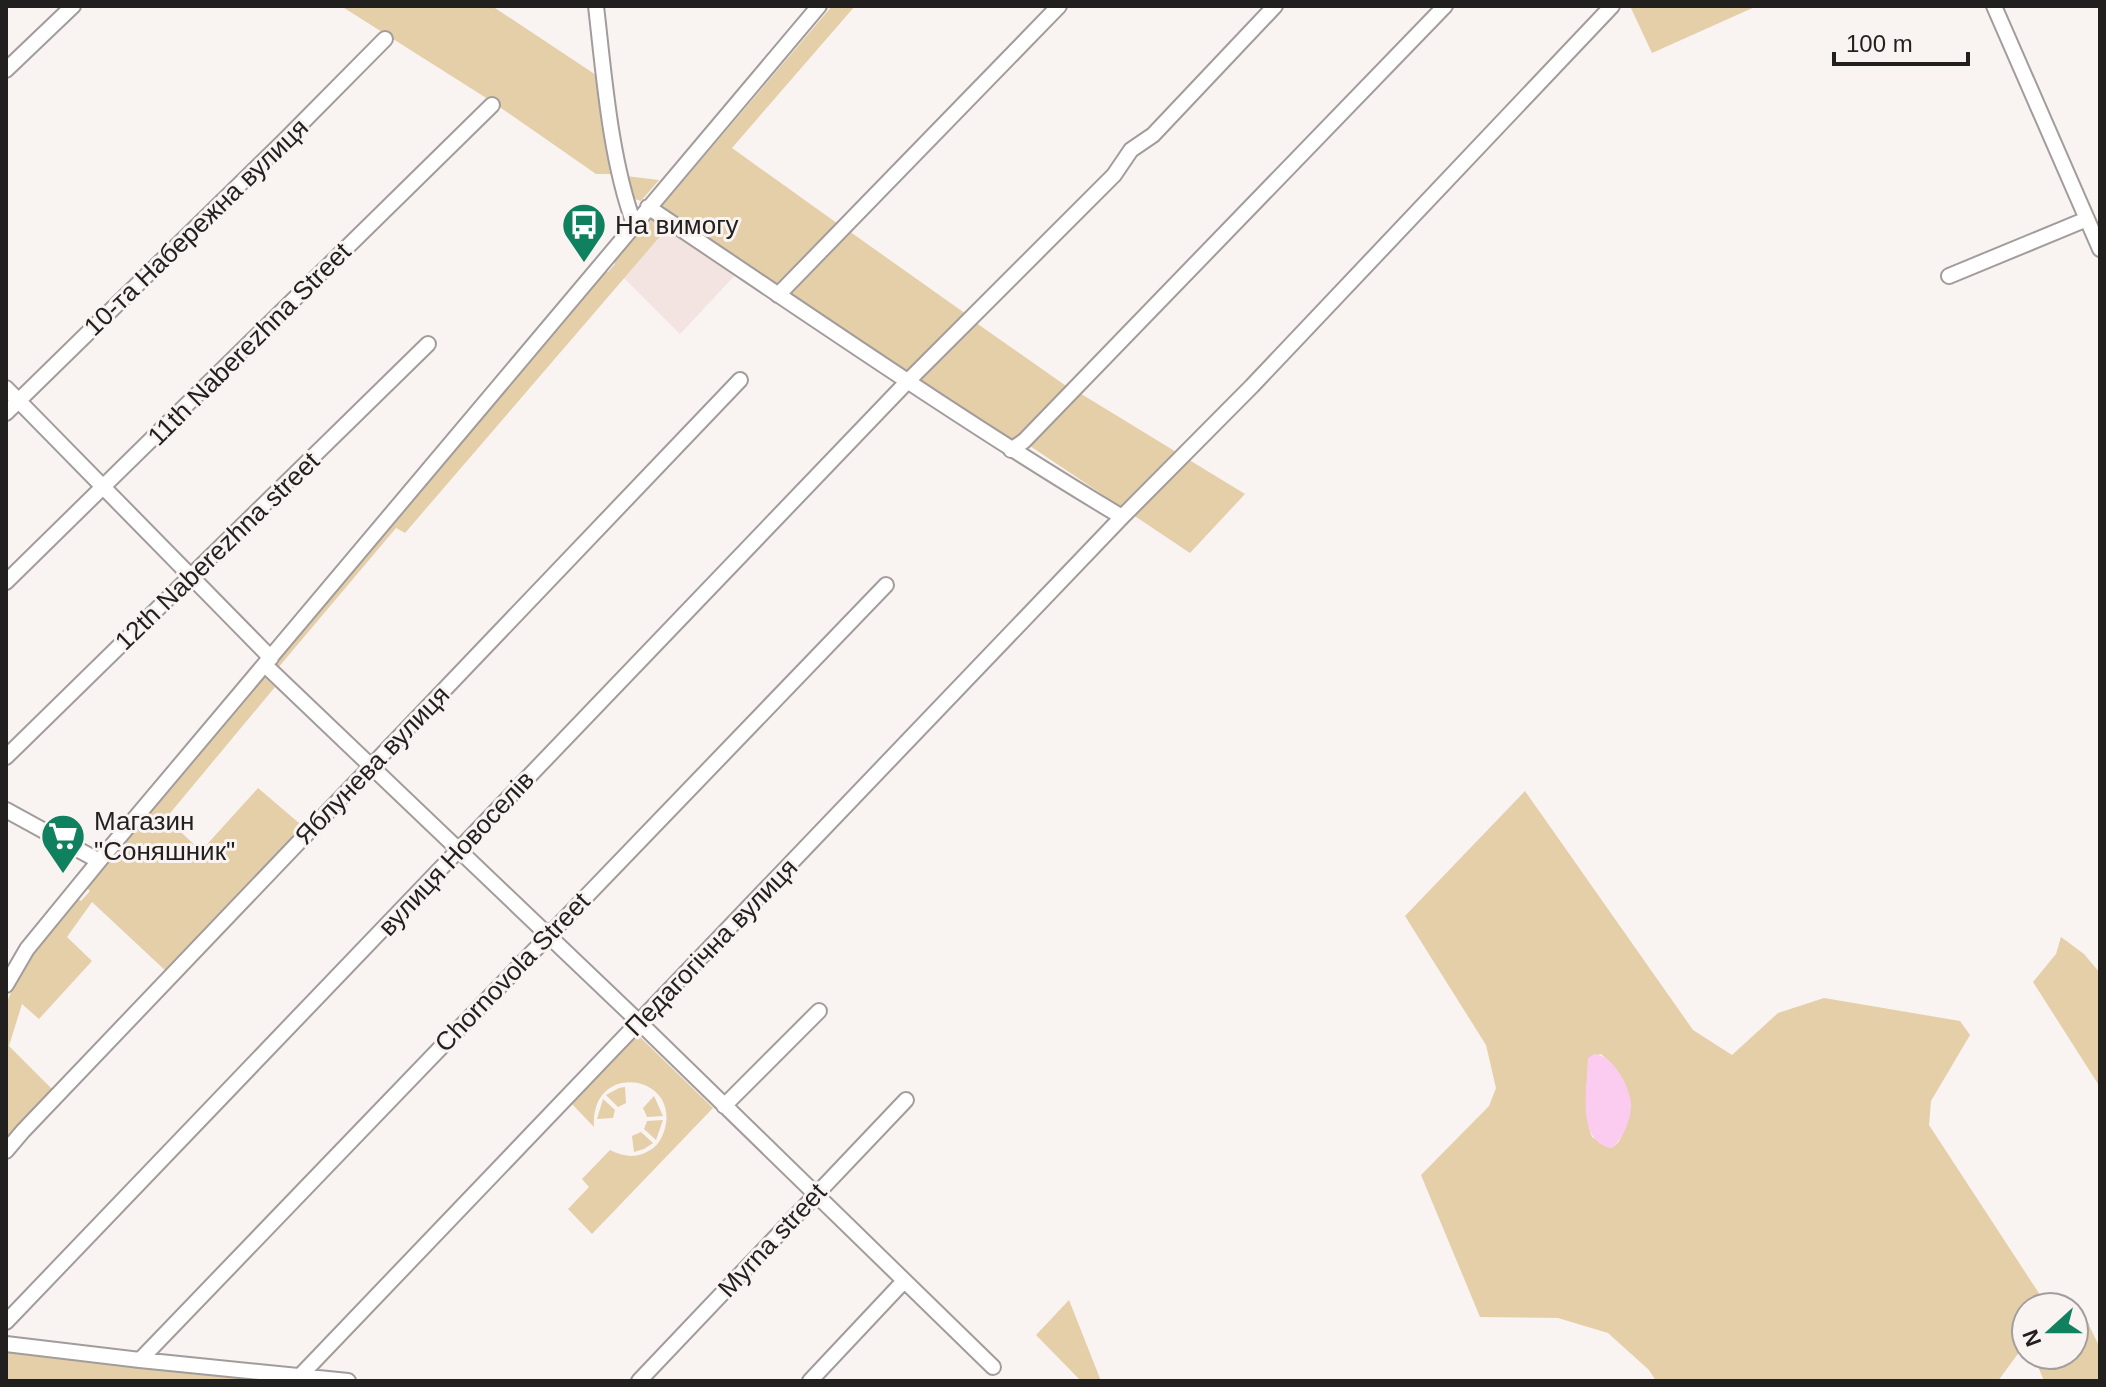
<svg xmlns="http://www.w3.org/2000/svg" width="2106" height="1387" viewBox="0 0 2106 1387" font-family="Arial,sans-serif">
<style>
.built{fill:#f3e4e1}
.green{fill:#e4cfa8;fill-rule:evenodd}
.water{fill:#fbccf0}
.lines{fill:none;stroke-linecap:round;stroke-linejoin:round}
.minor-casing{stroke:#a29c9b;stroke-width:18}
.minor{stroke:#fff;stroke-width:14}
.labels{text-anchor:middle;stroke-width:6;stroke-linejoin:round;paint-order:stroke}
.poi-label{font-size:26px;fill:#221f1f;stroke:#f9f3f2;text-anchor:start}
.street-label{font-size:26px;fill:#221f1f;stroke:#f9f3f2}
</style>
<rect width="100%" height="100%" fill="#f9f3f2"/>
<path class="built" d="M669,226l69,46 -58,62 -56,-56z"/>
<path class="green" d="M341,6h151l107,71 18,97h-21l-105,-73z
M832,6h23l-123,142 109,78 -65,63 -115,-82z
M1630,6h127l-105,47z
M626,176l33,4 -18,21 -12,-4z
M651,214l18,12 -264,307 -9,-5 -119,141 -4,-3 331,-396 4,2 7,-8 -3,-4z
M849,231l117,83 -60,62 -118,-83z
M975,322l94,66 -59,58 -96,-65z
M1078,392l167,102 -55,59 -163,-109z
M264,676l11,11 -109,131 35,33 57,-63 48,41 -138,144 -76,-71 -25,35 25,24 -53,58 -17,-15 -13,42 45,45 -48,54v-140c15,-42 44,-73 71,-107l4,3 9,-10 -4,-4z
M1525,791l168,239 39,25 46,-42 46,-15 136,23 10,14 -39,66 -2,24 117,179 7,3h-27v41l-9,7 -19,26h-342l-7,-11 -41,-37 -50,-15 -78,-1 -59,-142 68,-69 7,-18 -10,-43 -81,-129zM1601,1054c24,20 35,45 23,74 -3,9 -3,15 -13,20l-19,-11c-10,-27 -4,-52 -4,-79z
M2061,937l23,17 16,19v114l-67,-105 23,-28z
M640,1037l73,71 -121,126 -24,-25 21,-22 -7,-8 28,-29c14,7 28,9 42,-1 7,-5 11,-13 13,-21 14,-54 -75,-67 -71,-1l-23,-24 60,-63z
M625,1087l1,16 -8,4 -12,-12 13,-7z
M654,1096l9,20 -16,1 -4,-9z
M603,1099l12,11 -2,8 -16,1z
M663,1120l-7,20 -12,-11 3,-8z
M641,1132l12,11 -9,6 -10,3 -2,-16z
M1069,1300l32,81h-20l-45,-46z
M2088,1323l12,25v33h-56l-9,-22 6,-4h33v-22z
M6,1350l281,31h-281z"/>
<path class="water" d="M1594,1054c19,1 35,31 37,49 1,13 -8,39 -20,45 -36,-7 -23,-64 -23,-90z"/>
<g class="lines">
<g class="minor-casing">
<path id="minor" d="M596,6c8,69 14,152 38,218
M1994,6l106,243
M6,70l67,-64
M648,207c157,105 312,213 474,310
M1949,276l138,-57
M778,295l281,-289
M6,388l265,270
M6,413l278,-272 101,-102
M1011,450l13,-9 421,-435
M6,582l486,-477
M265,665l374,357 354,345
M6,757l422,-413
M6,810l93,51
M6,985l21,-36 72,-88 720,-855
M724,1106l95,-95
M6,1151l17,-20 717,-751
M6,1322l900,-939 208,-208 17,-25 22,-15 122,-129
M6,1344l134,16 208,21
M140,1360l746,-775
M300,1376l822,-859 130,-131 360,-380
M639,1381l267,-281
M810,1381l94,-100"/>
</g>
<use href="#minor" class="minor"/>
</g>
<defs>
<g id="bus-pin" transform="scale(2.3)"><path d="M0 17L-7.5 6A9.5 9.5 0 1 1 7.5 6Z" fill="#10815f" stroke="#f9f3f2"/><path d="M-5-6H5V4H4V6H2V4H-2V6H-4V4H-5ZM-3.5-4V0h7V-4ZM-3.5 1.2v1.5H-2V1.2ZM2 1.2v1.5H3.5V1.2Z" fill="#fff"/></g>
<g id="supermarket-pin" transform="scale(2.3)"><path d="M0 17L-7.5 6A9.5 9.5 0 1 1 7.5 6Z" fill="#10815f" stroke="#f9f3f2"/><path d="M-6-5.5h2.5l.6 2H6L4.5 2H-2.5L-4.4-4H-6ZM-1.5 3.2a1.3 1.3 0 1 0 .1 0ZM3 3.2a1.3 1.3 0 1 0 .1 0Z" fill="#fff"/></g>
</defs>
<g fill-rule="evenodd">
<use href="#bus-pin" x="584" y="225"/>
<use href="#supermarket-pin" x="63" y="836"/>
</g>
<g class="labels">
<g class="poi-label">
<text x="615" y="234">На вимогу</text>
<text x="94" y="830">Магазин<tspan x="94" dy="30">"Соняшник"</tspan></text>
</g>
<g class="street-label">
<text transform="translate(196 227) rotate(-44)" y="9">10-та Набережна вулиця</text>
<text transform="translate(249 344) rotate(-45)" y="9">11th Naberezhna Street</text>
<text transform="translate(217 551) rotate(-44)" y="9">12th Naberezhna street</text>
<text transform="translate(372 765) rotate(-46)" y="9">Яблунева вулиця</text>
<text transform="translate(456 853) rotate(-47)" y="9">вулиця Новоселів</text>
<text transform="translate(711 947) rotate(-46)" y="9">Педагогічна вулиця</text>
<text transform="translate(512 972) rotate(-46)" y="9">Chornovola Street</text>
<text transform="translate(772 1240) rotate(-47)" y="9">Myrna street</text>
</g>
</g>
<rect width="2106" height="1387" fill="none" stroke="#221f1f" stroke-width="16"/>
<g transform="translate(2050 1331) rotate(249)"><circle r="38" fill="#f9f3f2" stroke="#a39e9e" stroke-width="2"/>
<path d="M0-6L14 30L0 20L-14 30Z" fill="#10815f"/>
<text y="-12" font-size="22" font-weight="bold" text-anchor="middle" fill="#221f1f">N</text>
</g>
<path d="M1834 52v12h134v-12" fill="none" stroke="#221f1f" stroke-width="4"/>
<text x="1846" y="52" font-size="24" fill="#221f1f" stroke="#f9f3f2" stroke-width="6" paint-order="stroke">100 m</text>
</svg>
